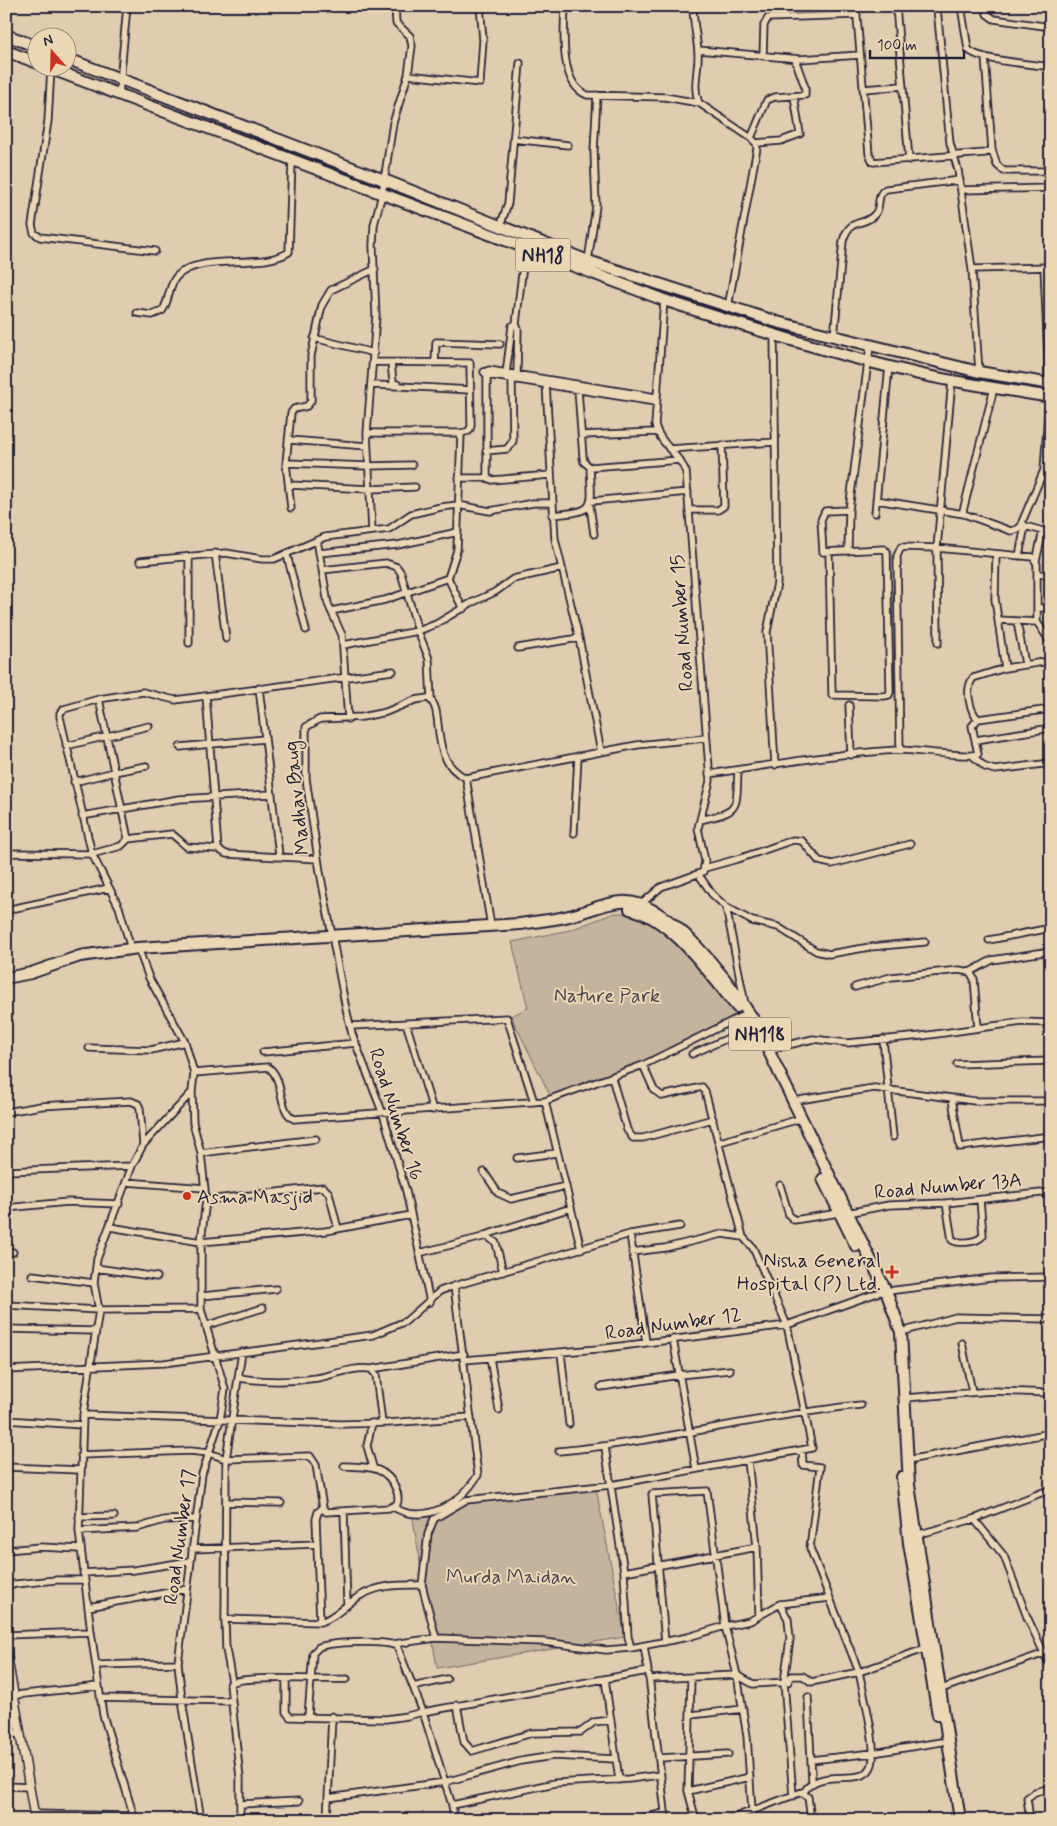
<svg xmlns="http://www.w3.org/2000/svg" width="1057" height="1826" viewBox="0 0 1057 1826" font-family="Mynerve,sans-serif">
<style>
.green{fill:#c4b39d;stroke:#736a6c}
.lines{fill:none;stroke-linecap:round;stroke-linejoin:round}
.street-casing{stroke:#22223b;stroke-width:9}
.secondary-casing{stroke:#22223b;stroke-width:11}
.highway-casing{stroke:#22223b;stroke-width:14}
.street{stroke:#ecd7b5;stroke-width:5.5}
.secondary{stroke:#ecd7b5;stroke-width:8}
.highway{stroke:#ecd7b5;stroke-width:10}
.poi-dot{fill:#c8321e;stroke:#ecd7b5;stroke-width:2}
.labels{text-anchor:middle;stroke-width:4;stroke-linejoin:round;paint-order:stroke}
.shield{fill:#ecd7b5;stroke:#5f5860;stroke-width:1}
.shield-label{font-size:19px;font-weight:bold;fill:#22223b}
.street-label{font-size:20px;fill:#22223b;stroke:#ecd7b5}
.park-label{font-size:20px;fill:#4a4654;stroke:#ecd7b5}
.poi-label{font-size:20px;fill:#22223b;stroke:#ecd7b5;text-anchor:start}
</style>
<rect width="100%" height="100%" fill="#e0ccae"/>
<filter id="ink" filterUnits="userSpaceOnUse"><feTurbulence type="fractalNoise" baseFrequency=".02" numOctaves="2"/><feDisplacementMap in="SourceGraphic" scale="10" xChannelSelector="R" yChannelSelector="G"/><feConvolveMatrix kernelMatrix="1 2 1 2 8 2 1 2 1" color-interpolation-filters="sRGB"/></filter>
<g filter="url(#ink)">
<path class="green" d="M615,913h21l22,8 79,93 -82,43 -104,40 -40,-81 17,-8 -16,-66 58,-12z
M595,1483l30,154 -188,31 -25,-155z"/>
<g class="lines">
<g class="street-casing">
<path id="street" d="M565,6c-1,25 -6,78 22,89l78,2 34,6
M693,6c0,17 4,30 5,47 1,16 -6,34 1,50l52,35 5,5 1,5 -29,159
M856,6l13,148 4,8 112,-9 7,-3 -7,-93
M896,6l13,154
M921,6l47,2 16,-2
M961,6l7,43c9,12 66,15 83,18
M986,6l1,8 7,5 57,8
M937,8l13,135 8,27 14,99 7,103
M698,50l102,9 60,-4
M763,56l1,-31 4,-7 89,-3
M51,68l-3,53 -16,104 2,8 6,4 115,14
M408,75l72,8 3,-43 -3,-34
M863,89l40,-3
M119,94l8,-88
M751,138l16,-38 8,-3 30,-2v-8l-10,-28
M513,139l55,6
M756,143l25,-2 19,-7 -6,-38
M992,150l5,15 7,6h47
M961,190l90,-2
M500,227l8,-24 12,-140
M588,261l8,-55 -2,-55 3,-56
M1044,267l5,116
M972,269l79,-2
M137,313l15,2 10,-4c8,-10 6,-26 15,-35 25,-24 85,-6 112,-24l3,-93
M516,324l9,-76
M774,335l3,248 -10,49 8,133
M834,337l9,-96c7,-25 20,-13 32,-27 7,-7 0,-19 11,-25l74,-9
M314,338l60,15
M391,363l2,19 7,4 70,4
M435,363l1,-21 64,2
M484,372l3,3 168,27
M484,372l5,-2 167,27
M506,374l6,-48 4,-2 2,5 -1,46
M487,375v103l5,2 58,-5
M546,384l9,155 24,99 22,114
M372,385l26,1
M994,388l-31,123 1,3 47,17 7,-2 5,-5
M367,433h94l8,-2 2,-5 -1,-63 -96,-1
M461,433l-4,117 -9,28 15,31
M582,435l74,-3
M289,440l78,6
M669,449l106,-7
M486,451l21,-2 6,-8 -1,-62
M286,463l82,3 44,-1
M590,467l90,-7
M459,478h28
M289,485l81,4 45,-2
M876,500l88,14
M592,501l96,-9
M590,506l4,28
M291,508l-5,-45 5,-50 3,-4 13,-3 4,-5v-45l11,-51 9,-15 44,-21
M689,510h29l6,-4 -2,-61
M849,510l21,-164
M875,513l14,-147
M552,515c45,-4 40,-5 38,-48l-6,-5 -1,-5 -5,-67
M372,531l-5,-98 9,-117 -3,-70 1,-21 8,-31 11,-71 15,-48 4,-29 -2,-10 -14,-13 -1,-17
M317,540l11,64 14,31 6,84
M829,552l3,143 52,1 5,-1 1,-3 -3,-140 -3,-3c-20,1 -40,2 -61,3l-2,-32 4,-9 24,-1 -1,41
M215,553l11,86
M319,553l79,-8 60,-13
M996,554l-1,45 10,69
M287,555l19,75
M1019,556l6,-30
M140,561l86,-8 36,6h12l51,-22 64,-8 22,-15 30,-7 17,-2 32,6 43,-8h18
M1036,561l7,-30 -18,-5 -3,-4 22,-52 5,-73
M322,570l64,-7 11,4 4,6 17,58 11,28 2,41
M1037,574l14,1
M1037,608h14
M331,611l54,-11 63,-22
M998,620l39,2
M1017,622l8,42
M189,643v-86
M938,643l-1,-95 15,-168
M343,645l75,-14 18,-7 35,-21 24,-11 18,-13 49,-11
M518,648l61,-10
M259,688l20,167
M206,696l12,153 8,5 92,5
M99,699l29,140 -7,7 -29,8 27,53 12,42
M849,705l2,50
M978,719c-9,-9 -13,-30 -5,-41l32,-10 45,-7
M976,740l75,-12
M66,746l83,-20
M180,747l85,-8
M900,750l-3,-194 4,-9 36,1 96,9 4,7v58l14,21
M974,757l11,10 10,3 56,-7
M709,774c63,-9 127,-21 190,-24 15,0 72,8 79,4l-6,-28 6,-7 73,-10
M74,782l40,-10 32,-6
M82,816l97,-17 93,-5
M700,820c41,-9 36,-10 38,-50
M574,833l4,-77
M128,839l44,-5 15,13 31,2
M6,853l86,1 -32,-137v-4l4,-4 35,-10 44,-7 32,8 218,-29
M705,868l36,-10 52,-18 9,1 17,20 13,3 78,-20
M699,875l13,19 14,13 26,14 26,6 38,24 13,3 41,-7 55,-5
M639,906l22,-19 42,-15 2,-11 -7,-33 12,-47 -24,-309c-7,-18 -26,-28 -31,-47l9,-125
M726,907l19,97
M6,910l103,-22
M491,926l-25,-148 171,-33 69,-7
M989,940l62,-12
M138,948l11,30 36,64 9,31 -2,19 1,31 8,30 5,47 -5,42v67l24,80 -5,31 -18,54 -24,189 4,37 19,120
M970,972l22,-12 59,-9
M855,987l36,-10 68,-7 11,2 4,7 4,49
M406,1023l27,87
M351,1026l156,-8 27,84
M883,1039l10,98
M89,1048l62,2 34,-8
M767,1050l46,-11 34,4 75,-7 100,-14 29,1
M263,1052l93,-9
M692,1054l59,-26
M957,1064l94,-3
M643,1065l11,25 8,6 40,-9 3,4 38,146
M194,1073l74,-6c17,12 9,43 26,52l251,-18 36,148
M612,1078l15,52 6,8h10l70,-19
M952,1099l8,48 91,-11
M545,1101l98,-36 101,-50
M793,1101l81,-13 101,13h76
M6,1112l35,-6 90,-5 7,3 2,4 3,37
M720,1142l76,-22
M201,1153l115,-14
M517,1158l40,-5
M6,1171l126,-5
M484,1172l14,21 13,6 55,-13
M126,1182l79,6
M780,1185l9,30 5,5 45,-7
M206,1200l117,-13 6,6 9,36
M946,1203l6,37c7,4 26,3 31,-5l-3,-35
M6,1208l62,-6 51,2
M847,1213l42,-8 57,-2 105,-11
M110,1227l91,15 125,-11 85,-16
M630,1234l16,108
M485,1235l86,-27
M6,1253l7,-1
M419,1253l68,-17 9,7 7,29
M96,1268l61,9
M32,1275l62,8
M201,1296l75,-7
M430,1302l-24,-111 -23,-77 -31,-80 -7,-30 -25,-132 -14,-93v-52l14,-8 42,-2 24,-5 29,-12 13,-2c19,11 -2,61 38,80
M6,1305l93,5 102,-1
M205,1326l58,-18
M6,1329l90,2
M901,1332l55,-15 95,2
M673,1339l23,130
M962,1343l10,49
M561,1353l8,71
M490,1358l9,52
M464,1360l134,-11 189,-24 93,-33 111,-14 60,-1
M371,1369l93,-15
M6,1370l158,-7 209,-28 33,-14 34,-30 14,-5 176,-52 50,-8
M239,1378c26,4 52,4 78,0 18,-3 37,-12 54,-9l5,6 6,48
M601,1387l78,-12 51,-5
M905,1398l87,-7 59,2
M83,1415l258,9 47,-1 83,-6
M6,1420l76,5
M372,1423l-5,23 6,21
M605,1447l19,125 4,65 3,11 57,-11 37,-11 12,49 16,9 35,-2 3,-6h12l8,6 48,-10c4,20 20,79 12,95 -9,21 -52,-1 -67,25
M802,1450l1,15 17,2 -10,81 49,124 68,-24
M559,1451c102,-9 201,-36 302,-46
M81,1455l109,-4 19,2 17,6 84,-3 6,9 7,43 3,4 63,-4 8,-4c2,-5 1,-10 -1,-15 -10,-24 -29,-22 -52,-23
M908,1460l143,-27
M6,1467l74,3
M226,1502l55,1
M393,1507c32,19 68,-4 85,-32l-24,-189
M344,1511l3,94
M79,1517l35,-1
M974,1519l77,-30
M79,1531l58,-3 27,-8 32,-1
M916,1535l58,-16 30,37 23,61 24,51
M757,1547l2,69
M192,1549l124,-5
M6,1550l35,-3 39,2
M624,1572l133,-25 -9,-87
M83,1573l51,-3 57,-9
M6,1585l50,-5h28
M780,1604l8,15 2,20 -6,43 9,114
M88,1607l99,-18
M225,1619l95,3c15,-4 25,-17 38,-25 21,-13 41,-12 64,-12
M320,1622l-4,-103 2,-7 5,-4
M6,1635l85,-3
M436,1638l-14,-53 6,-51 6,-15 32,-19 145,-15 201,-37 -25,-123 -34,-77 -10,-11 -21,-3 -57,14 -33,4
M665,1642l-13,-148 55,-3 18,135 25,-5 30,-17 50,-6
M393,1644l43,-6 108,4 62,8 25,-2
M96,1665l82,-2
M649,1676l17,144
M691,1678l-3,113 8,29
M286,1679v33l4,5 96,2 21,-3 16,-4 225,-41 -4,-25
M605,1679l14,101
M649,1679l88,-4 10,61 5,75
M232,1682l-6,-33 -1,-30 1,-160 16,-107
M413,1687l34,-8
M941,1689l110,-38
M6,1696l93,-10
M808,1697l4,85
M100,1698l132,3
M457,1705l7,37 8,9 60,-18 49,-1 13,-10 17,-2
M691,1715l52,-6
M308,1717l5,-64 6,-6c13,-5 64,-7 78,-1l26,66 29,93 2,15
M6,1734h15
M659,1758l69,-4
M811,1760l62,-7 68,-11
M6,1786l24,1
M688,1791l62,-14
M328,1798l117,-16 76,-21 32,-5 63,3
M240,1804l59,-3
M452,1805l103,-22 74,-4 31,-4
M34,1814l100,2
M135,1820l-32,-105 -12,-83 -12,-101 4,-116 16,-105 -5,-27 3,-24 35,-93 11,-21 49,-53
M240,1820v-42l-10,-94c10,-10 96,-3 117,-5
M327,1820l5,-104
M634,1820l30,-7
M727,1820l75,-28 6,5 3,23
M1030,1820l-3,-22 8,-6 16,-4"/>
</g>
<g class="secondary-casing">
<path id="secondary" d="M6,1650l29,170"/>
</g>
<g class="highway-casing">
<path id="highway" d="M6,35l32,12
M6,51l32,12
M68,59l316,121 204,81 189,61 202,50 72,12
M49,68l615,232c86,28 172,55 259,75 43,9 85,15 128,22
M630,909c42,8 81,67 107,98
M6,978l25,-5 49,-17 58,-8 382,-24c18,-3 36,-4 53,-9 16,-4 31,-12 48,-13 47,-4 109,81 132,117l133,272 15,41 8,153 51,335
M823,1179l33,67
M902,1477l7,66 29,172"/>
</g>
<use href="#street" class="street"/>
<use href="#secondary" class="secondary"/>
<use href="#highway" class="highway"/>
</g>
</g>
<g class="poi-dot">
<circle cx="187" cy="1196" r="5"/>
<path d="M889.5 1264.5h5v5h5v5h-5v5h-5v-5h-5v-5h5z"/>
</g>
<g class="labels">
<g class="shield">
<rect x="515.5" y="238.5" width="55" height="33" rx="4"/>
<rect x="729" y="1017.5" width="62" height="33" rx="4"/>
</g>
<g class="shield-label">
<text x="543" y="262">NH18</text>
<text x="760" y="1041">NH118</text>
</g>
<g class="street-label">
<text transform="translate(681 623) rotate(-94)" y="7">Road Number 15</text>
<text transform="translate(296 798) rotate(-96)" y="7">Madhav Baug</text>
<text transform="translate(397 1114) rotate(72)" y="7">Road Number 16</text>
<text transform="translate(948 1185) rotate(-5)" y="7">Road Number 13A</text>
<text transform="translate(673 1323) rotate(-8)" y="7">Road Number 12</text>
<text transform="translate(179 1537) rotate(-82)" y="7">Road Number 17</text>
</g>
<g class="park-label">
<text x="607" y="1002">Nature Park</text>
<text x="511" y="1583">Murda Maidan</text>
</g>
<g class="poi-label">
<text x="197" y="1203">Asma Masjid</text>
<text x="881" y="1267" text-anchor="end">Nisha General<tspan x="881" dy="23">Hospital (P) Ltd.</tspan></text>
</g>
</g>
<rect width="1057" height="1826" fill="none" stroke="#ecd7b5" stroke-width="25"/>
<rect x="12" y="12" width="1032" height="1801" fill="none" stroke="#22223b" stroke-width="2" filter="url(#ink)"/>
<g transform="translate(52 52) rotate(340)"><circle r="24" fill="#ecd7b5" stroke="#9b8f84"/>
<path d="M0-4L9 19L0 12L-9 19Z" fill="#c8321e"/>
<text y="-8" font-size="14" font-weight="bold" text-anchor="middle" fill="#22223b">N</text>
</g>
<path d="M870 50v8h94v-8" fill="none" stroke="#22223b" stroke-width="2.5"/>
<text x="877" y="50" font-size="15" fill="#22223b" stroke="#ecd7b5" stroke-width="4" paint-order="stroke">100 m</text>
</svg>
